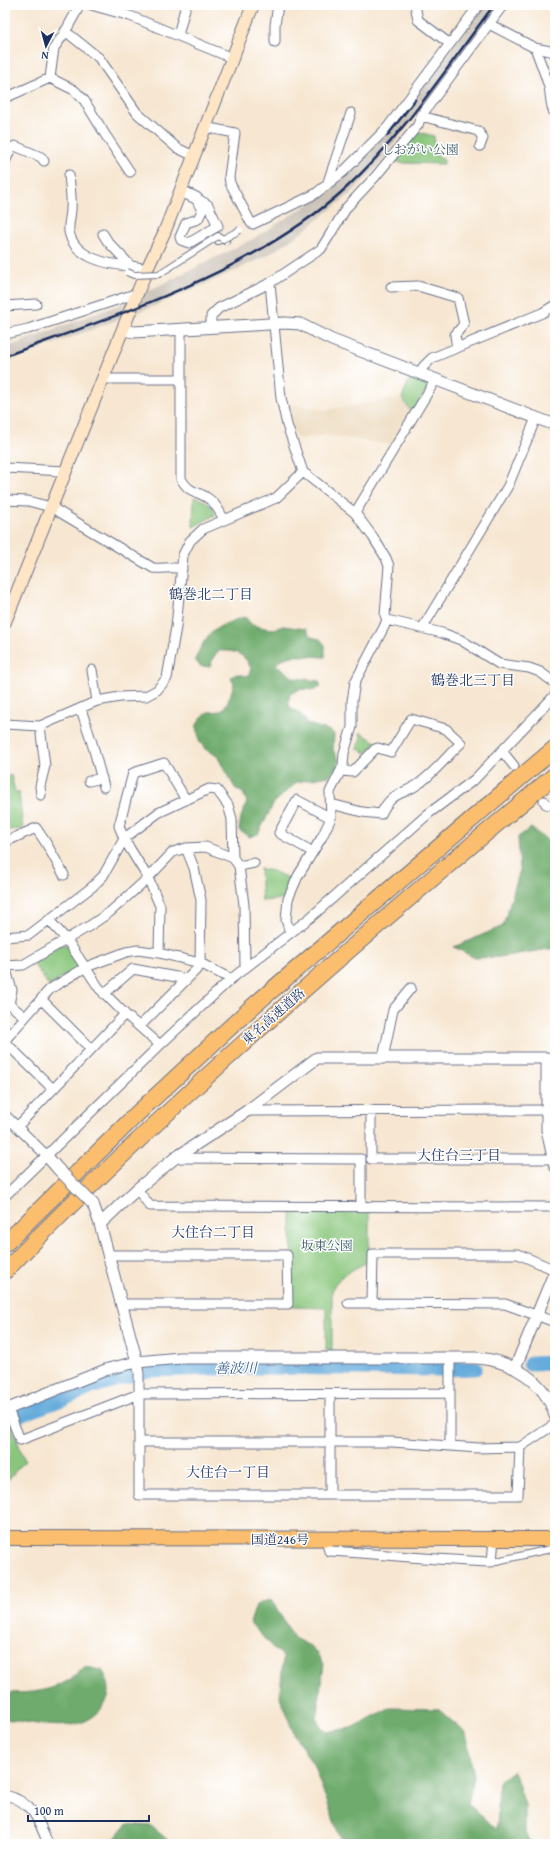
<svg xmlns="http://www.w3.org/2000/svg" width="560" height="1849" viewBox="0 0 560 1849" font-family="'Gentium Book Plus','Noto Serif JP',serif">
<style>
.built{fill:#ebd8ba}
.industrial{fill:#cbc3b8}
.green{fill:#89c67c;stroke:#527a6d}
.forest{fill:#6eab6c;stroke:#446d65}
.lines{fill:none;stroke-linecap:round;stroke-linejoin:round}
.river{stroke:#65abdb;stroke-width:15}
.pedestrian-casing{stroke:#686f87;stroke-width:8}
.minor-casing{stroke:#686f87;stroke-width:11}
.tertiary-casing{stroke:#686f87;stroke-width:13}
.secondary-casing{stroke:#686f87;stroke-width:14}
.trunk-casing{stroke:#686f87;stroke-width:16}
.motorway-casing{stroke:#686f87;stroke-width:18}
.pedestrian{stroke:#fff;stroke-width:6}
.minor{stroke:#fff;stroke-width:9}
.tertiary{stroke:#fff;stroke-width:11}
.secondary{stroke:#fde5c5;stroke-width:12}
.trunk{stroke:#fbbe6e;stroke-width:14}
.motorway{stroke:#fbbe6e;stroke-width:16}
.rail{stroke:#1b2f5e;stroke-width:2.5}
.pedestrian-bridge-casing{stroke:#686f87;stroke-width:8;stroke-linecap:butt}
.tertiary-bridge-casing{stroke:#686f87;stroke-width:13;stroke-linecap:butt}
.pedestrian-bridge{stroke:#fff;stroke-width:6}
.tertiary-bridge{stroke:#fff;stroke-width:11}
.labels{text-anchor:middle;stroke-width:3;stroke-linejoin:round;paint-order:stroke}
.park-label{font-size:13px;fill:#3c5c67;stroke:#fff}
.street-label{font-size:13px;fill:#1b2f5e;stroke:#fff}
.neighbourhood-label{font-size:14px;fill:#1b2f5e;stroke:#fff}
.water-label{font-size:14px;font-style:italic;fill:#355a8a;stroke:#fff}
</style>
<rect width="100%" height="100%" fill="#fff"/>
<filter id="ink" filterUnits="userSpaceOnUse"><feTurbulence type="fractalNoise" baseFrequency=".025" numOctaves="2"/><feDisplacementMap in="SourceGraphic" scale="8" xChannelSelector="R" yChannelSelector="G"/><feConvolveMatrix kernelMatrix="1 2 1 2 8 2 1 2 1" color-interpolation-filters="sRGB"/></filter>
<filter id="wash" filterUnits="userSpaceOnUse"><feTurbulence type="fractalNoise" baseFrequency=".012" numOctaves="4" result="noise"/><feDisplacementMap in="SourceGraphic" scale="16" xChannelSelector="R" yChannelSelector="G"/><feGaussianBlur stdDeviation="0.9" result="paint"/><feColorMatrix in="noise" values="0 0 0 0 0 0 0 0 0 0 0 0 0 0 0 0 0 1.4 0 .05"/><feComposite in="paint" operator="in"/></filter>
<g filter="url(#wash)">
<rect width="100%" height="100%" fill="#f7e7d2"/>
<path class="built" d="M402,398l12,13 -21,34 -67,-10 -30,4 -10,-36 39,7z"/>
<path class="industrial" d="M484,5h15l-123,163 -26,26 -49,39 -30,20 -34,17 -83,36 -149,56v-14l121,-46 127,-63 54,-34 20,-16 64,-62z"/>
<path class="green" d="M415,131l19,5c1,10 0,20 10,24v4l-44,-1 -6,-4z
M410,377l17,7 1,3 -14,24 -4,-1 -8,-12z
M194,497c9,2 20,8 21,18l-22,12z
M360,732l17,11 -11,10 -9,-5 4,-8z
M11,775l4,17h4l4,37 -18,1v-53z
M260,869l13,2 15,7 2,2 -7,19 -21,2z
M60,945h7l12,18v4l-30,19 -17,-24z
M291,1210h78v51c-14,8 -33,14 -37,31v58h-6v-42l-34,-1z
M8,1417l17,44 -20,22v-65z"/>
<path class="forest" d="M245,617l7,8 12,3 10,1 9,-3 23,3 5,8 9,2 5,6v12c-14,0 -41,-6 -49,8l18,13 25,3 2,6 -7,3 -14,-1 -10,5c-4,17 2,12 11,21 3,2 4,6 6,9l21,6 6,4 -1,16c10,14 6,14 -4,26l-32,6 -23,21 -16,31 -9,3 -10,-7 2,-13 6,-15 -4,-9 -8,-5 -18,-32 -12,-7 -6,-8 -1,-9 -2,-5 4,-8 8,-7 13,-1c8,-8 10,-17 13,-28l-3,-6 6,-3 11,2 3,-7c-6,-16 -17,-19 -33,-18l-5,7 -3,9 -10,-1 -5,-6c11,-28 22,-35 50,-43z
M531,828l24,18v102l-56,9 -24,1 -21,-11 49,-21 17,-56 -2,-33z
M271,1599l23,39 18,9 12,17 -8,55 10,13 25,-4 38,-20 49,1 28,24 8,44 -6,27 29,26 2,-50 15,-9 11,34v28l6,11h-187l-6,-12 -24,-66 -20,-32 -14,-37 3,-41 -9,-7 -24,-26 6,-18z
M84,1667l18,3c7,11 10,23 3,34 -22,34 -67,19 -100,15v-27c28,3 61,-3 79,-25z
M127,1824l24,2 22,18h-63z"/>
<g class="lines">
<path class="river" d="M530,1364l25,-1
M5,1420l60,-22 29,-12 53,-16 100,-3 196,2 32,-1"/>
</g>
</g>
<g filter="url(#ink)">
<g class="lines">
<g class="pedestrian-casing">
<path id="pedestrian" d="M218,241l5,-2 3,2
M492,1562l63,-14"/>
</g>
<g class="minor-casing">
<path id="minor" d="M91,5l39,11 102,42
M415,5l3,15 32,24
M489,24l46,24 20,4
M65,31l34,27 38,55 40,35 17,8
M178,35l8,-30
M275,42v-17l3,-20
M535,48c5,13 10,26 14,39 2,10 1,19 6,28
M50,78l24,12 10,10 22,36 24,36
M50,78l4,-30 10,-14 16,-29
M5,98l45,-20
M421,116l57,15 5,7 -3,8
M204,127l31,6 -6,44 1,6 21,40 2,1 62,-30 28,-22 44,-44 92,-123
M5,162l6,-14 4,-2 26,11 3,4
M69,175c1,11 3,23 2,34 0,7 -3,15 -2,22 4,27 40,34 62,35
M327,185l24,-72
M196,198l12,7 10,21 -29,17 -8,-3 -1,-3 6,-14 12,-4 4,-8z
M103,234l5,8 23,24 16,3
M270,283l11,115 6,27 16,47 52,41 18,24 13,21 3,8 -4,49 2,5 -3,7 -29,55 -3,19v26l-8,26 -1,13 -13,26 1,26 -9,19 -24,39 -10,23 -2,21 4,13
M391,287l27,-1 40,12 6,26 -9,11 2,13
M5,306l31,-2
M211,327v-11l8,-8 51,-25 51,-34 26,-42 28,-30 43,-52 3,-9 82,-111
M181,329v150c10,15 12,10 25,18 9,5 14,15 18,23
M5,334l23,-5 110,-36
M420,373l3,-6 9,-9 110,-45 13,-8
M103,379h77
M5,468l60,3
M5,500l23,1 23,6 102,61c9,1 21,-2 29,1
M355,513l81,-134
M387,620l55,13 19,7 38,24 30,4 11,4 15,11
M423,627l85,-141 28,-68
M92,670l5,31
M81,709l11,34 12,44
M5,724l35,2 57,-25 23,-4 26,-1 11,-6 10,-12 9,-51 7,-72 7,-14 13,-12 73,-31 27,-26
M40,726l5,40 -5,20 1,9
M502,751l12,15
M89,781l13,-3
M544,801l2,3 9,2
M331,804l31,8 19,2c12,-25 23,-18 40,-32 15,-11 27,-27 40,-39l-15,-14 -35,-10 -20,33 -13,-4 -3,1 -22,23 -12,-1
M5,842l31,-14 10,15 18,32
M313,852l-34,-19 18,-33 34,18
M239,866l15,-3
M49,920l18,20 32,48 26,26 35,31
M5,937l24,-2 63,-48 11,-11 21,-37 6,-5 28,-21 51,-24 8,1 11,15 4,14 1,39
M159,953l1,-47 -12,-28 -24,-39 -5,-13 14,-53 31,-10 22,37
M5,966l18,-1 68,-40 19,-13 38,-34 25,-26 13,-4 20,-1 27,11 6,8 5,39 1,62
M5,967l7,23 -3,14 16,13
M104,994l29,-25 54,10
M41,999l50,50
M140,1026l59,-59 1,-4 1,-63 -7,-32 -8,-20
M5,1040l45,-51 36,-22 40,-15 12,-2 21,3 41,10 31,16
M5,1042l48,47
M383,1058l10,-48 18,-22
M547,1058l8,-2
M371,1110v49h182
M247,1111l300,-1
M5,1115l41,40
M17,1127l108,-113
M175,1158l186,1v48
M137,1189l13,17 405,1
M5,1196l155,-151 71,-66 80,-62 117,-103 47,-35 80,-84
M109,1255h178l1,49h-166
M555,1270l-37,-16h-145l-1,49 133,1 50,18
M348,1303h24
M450,1358v88
M137,1362l2,12v121h379l2,-48
M330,1394v101
M8,1409l12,31 119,-46 311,-1
M139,1442h253l87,6 41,-1 35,-23
M326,1539l3,12c54,3 108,9 163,11l2,-24
M5,1795c27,6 34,25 43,49"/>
</g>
<g class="tertiary-casing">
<path id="tertiary" d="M181,191l15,7
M124,330l10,2 151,-9 15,1 32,16 223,85
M46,1155l12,14
M93,1204l7,20 37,138
M100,1224l37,-35 38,-31 72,-47 70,-53h230v72l8,36
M515,1368l40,-97
M5,1410l103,-41 29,-7 43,-4h296c35,2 70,23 79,58"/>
</g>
<g class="secondary-casing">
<path id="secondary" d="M5,622l142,-353 17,-36 89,-228"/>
</g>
<g class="trunk-casing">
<path id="trunk" d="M5,1538l550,1"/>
</g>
<g class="motorway-casing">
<path id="motorway" d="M5,1244l136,-134 110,-102 304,-260
M5,1271c173,-177 360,-337 550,-496"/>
</g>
<use href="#pedestrian" class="pedestrian"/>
<use href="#minor" class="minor"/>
<use href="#tertiary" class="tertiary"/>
<use href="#secondary" class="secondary"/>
<use href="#trunk" class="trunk"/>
<use href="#motorway" class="motorway"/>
<path class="rail" d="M387,136l28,-36
M5,356c115,-42 249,-84 341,-168 57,-52 101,-121 148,-183"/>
<g class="pedestrian-bridge-casing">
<path id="pedestrian-bridge" d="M127,272l7,3 25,-1 59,-38 5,3 17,-9"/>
</g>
<g class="tertiary-bridge-casing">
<path id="tertiary-bridge" d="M58,1169l35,35"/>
</g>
<use href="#pedestrian-bridge" class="pedestrian-bridge"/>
<use href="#tertiary-bridge" class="tertiary-bridge"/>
</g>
</g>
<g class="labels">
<g class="park-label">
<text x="420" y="154">しおがい公園</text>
<text x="327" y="1250">坂東公園</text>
</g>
<g class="street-label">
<text transform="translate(273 1016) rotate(-41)" y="5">東名高速道路</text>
<text x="280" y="1544">国道246号</text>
</g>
<g class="neighbourhood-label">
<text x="211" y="599">鶴巻北二丁目</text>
<text x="473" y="685">鶴巻北三丁目</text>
<text x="459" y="1160">大住台三丁目</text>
<text x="213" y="1237">大住台二丁目</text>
<text x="228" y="1477">大住台一丁目</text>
</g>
<g class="water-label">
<text transform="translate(236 1368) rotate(-1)" y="5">善波川</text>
</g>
</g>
<rect width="560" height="1849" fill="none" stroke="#fff" stroke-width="20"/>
<g transform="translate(46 46) rotate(186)" stroke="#ffffff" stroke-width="3" paint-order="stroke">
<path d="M0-3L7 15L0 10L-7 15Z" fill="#1b2f5e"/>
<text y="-6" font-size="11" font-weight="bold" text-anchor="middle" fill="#1b2f5e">N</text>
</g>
<path d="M28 1815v6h121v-6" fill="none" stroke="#1b2f5e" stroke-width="2"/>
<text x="34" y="1815" font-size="12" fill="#1b2f5e" stroke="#ffffff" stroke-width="3" paint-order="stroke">100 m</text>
</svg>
